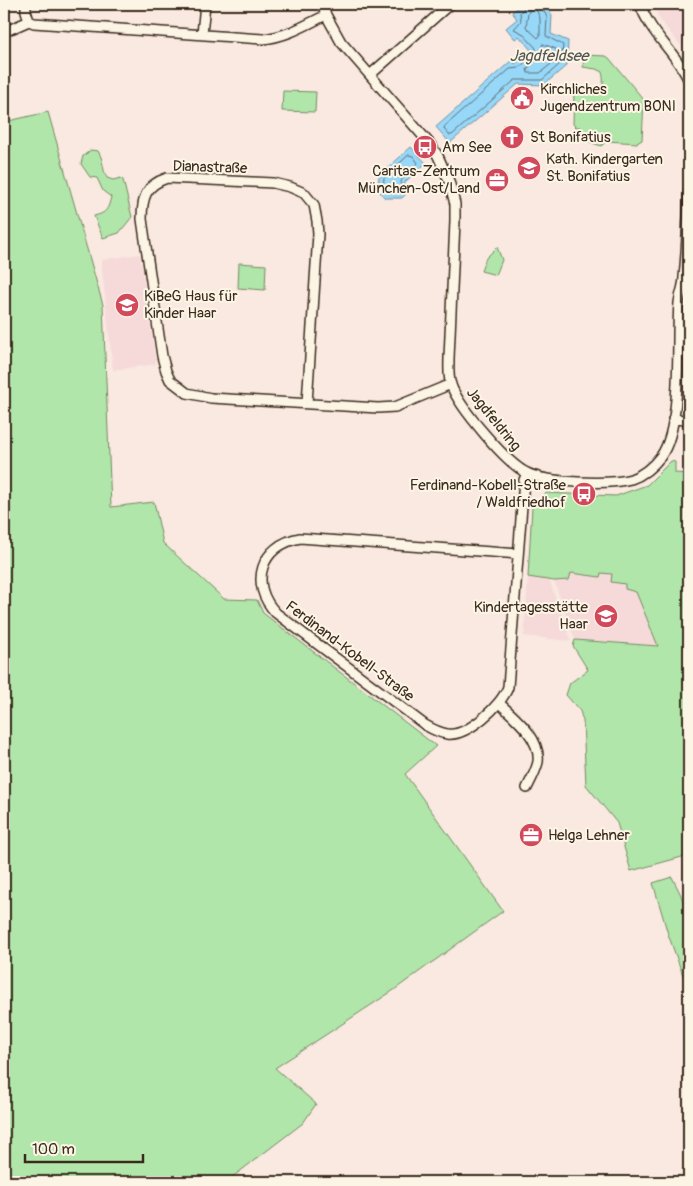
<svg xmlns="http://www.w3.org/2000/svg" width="693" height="1186" viewBox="0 0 693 1186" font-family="Pangolin,sans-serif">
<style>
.built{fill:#f6dada}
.green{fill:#b0e6a9;stroke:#768864}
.water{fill:#97d7f8;stroke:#7292a1}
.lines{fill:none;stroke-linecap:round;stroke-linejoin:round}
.shore{stroke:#606f75;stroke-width:1}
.street-casing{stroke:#3b2a1e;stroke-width:12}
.street{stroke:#fcf5e5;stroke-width:9}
.labels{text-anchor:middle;stroke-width:4;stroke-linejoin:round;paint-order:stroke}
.poi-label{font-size:15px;fill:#3b2a1e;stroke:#fcf5e5;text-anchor:start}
.street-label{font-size:15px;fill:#3b2a1e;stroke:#fcf5e5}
.water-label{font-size:16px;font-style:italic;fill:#525554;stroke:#fcf5e5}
</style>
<rect width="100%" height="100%" fill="#f9e9e0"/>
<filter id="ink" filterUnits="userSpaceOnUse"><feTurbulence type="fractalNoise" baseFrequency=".02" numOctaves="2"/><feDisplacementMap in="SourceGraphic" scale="10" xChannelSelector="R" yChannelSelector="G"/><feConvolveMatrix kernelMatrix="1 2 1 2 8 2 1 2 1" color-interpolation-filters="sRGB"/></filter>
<g filter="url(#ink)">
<path class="built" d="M653,4h36v52l-29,-36z
M140,254l16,110 -43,6 -12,-110z
M571,573l29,4v-4l12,1 24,17 23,55 -84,-6 -21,-59 15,-1z
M528,577l21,2 22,62 -47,-5z"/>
<path class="green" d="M584,55l22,1 3,2 35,42 -2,40 -5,3 -30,-2 -6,5 -11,-4 -11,-7 2,-8h-5l-3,-3 1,-31 4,-5 7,-1 4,6 10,-1c5,-7 5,-12 3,-20l-6,-3 -13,-2z
M283,91l33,1 -1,20 -33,-1z
M48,112l55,193 8,202 43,-5 9,41 61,56 33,1 6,13 173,133 -31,28 98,137 -109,79 -119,78 41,36 -13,19 -77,59h-222v-1060z
M91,150l7,1c6,9 4,18 9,27l6,2 8,-2 2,2 9,37 -13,16 -16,5 -9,-22c13,-3 14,-7 17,-19l-8,-6 -6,-13 -7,-1 -9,-13 2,-8z
M497,247l5,13 -6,15 -15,-4 5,-13z
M239,263l27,2 -1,25 -27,-2z
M671,461l4,1v11l14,1v381l-58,16 -14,-48 -31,-38 -3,-64 -3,-10 -14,-16 4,-12 18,-13 -15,-24 2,-6 83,6 -22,-54 -11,-3v-5l-14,-2 1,-8 -11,-1 -1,4 -29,-4 -2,7 -15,1 -26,-4 4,-70 14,-14 70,3 31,-11z
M672,877l9,18 8,27v70l-21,-58 -15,-51z"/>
<path class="water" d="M521,4h25l6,11 -1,19 17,7 -1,24 -23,20 -26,-1 -68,59 -14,-16 76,-67 3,4 16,-14 -12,-14 -4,3 -9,-11 11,-9 -5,-7z
M411,147l15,16 -21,19v4l3,3 -1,4 -5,5h-17l-7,-8 1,-14z"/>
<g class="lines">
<path class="shore" d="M524,4v4l-4,5 1,8 -7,8 8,4 14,15 -1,5 -16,15 -9,1 -65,57 -1,3 5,6h3l63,-55h27l19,-17 2,-18 -17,-9 1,-19 -5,-9 -1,-4
M532,6l3,1 5,11v18l-2,2 -12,-11 2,-13z
M543,44l13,5v11l-16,13h-12l-1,-4 13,-12z
M409,155l4,1 5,7c-10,11 -20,13 -17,29l-14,1 -4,-5 1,-10z"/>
<g class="street-casing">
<path id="street" d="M26,4v7l3,10
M322,4l4,11 15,27 89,102 8,12 11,25 6,23v17l-6,137c0,9 -1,19 2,27 8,22 55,78 76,88 20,10 82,12 104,6 12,-4 23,-14 30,-23 22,-31 15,-114 18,-153 1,-9 5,-17 5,-26 3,-29 4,-58 5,-87
M640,4c10,30 37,49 49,77
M4,32l25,-11 5,2 229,16c23,-2 43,-14 63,-24
M202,34l3,-30
M370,75l80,-71
M307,403l11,-169 -1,-13 -3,-16 -10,-12 -14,-6 -17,-4 -106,-5c-21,7 -25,19 -25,41l20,137 4,15 4,9 17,13 24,5 167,10 17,-1 56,-23
M673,419l16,1
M518,554l-218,-16c-39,7 -52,46 -24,75l149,112c7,4 15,8 22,9 20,3 55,-29 61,-47l16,-207 3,-7
M499,703c16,15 42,35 39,59 -2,9 -7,18 -11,26"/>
</g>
<use href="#street" class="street"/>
</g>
</g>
<defs>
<g id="civic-disc" transform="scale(1.25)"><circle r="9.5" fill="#d1495b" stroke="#fcf5e5"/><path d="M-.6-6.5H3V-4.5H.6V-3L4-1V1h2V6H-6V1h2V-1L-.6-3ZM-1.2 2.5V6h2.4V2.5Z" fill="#fff"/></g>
<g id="church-disc" transform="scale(1.25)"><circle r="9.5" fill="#d1495b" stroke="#fcf5e5"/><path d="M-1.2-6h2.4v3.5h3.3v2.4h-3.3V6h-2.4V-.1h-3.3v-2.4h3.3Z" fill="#fff"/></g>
<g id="bus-disc" transform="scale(1.25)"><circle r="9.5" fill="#d1495b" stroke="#fcf5e5"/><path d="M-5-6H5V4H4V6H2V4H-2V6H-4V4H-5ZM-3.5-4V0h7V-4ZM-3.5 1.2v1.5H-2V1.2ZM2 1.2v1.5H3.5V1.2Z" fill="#fff"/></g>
<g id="school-disc" transform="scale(1.25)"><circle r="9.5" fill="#d1495b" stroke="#fcf5e5"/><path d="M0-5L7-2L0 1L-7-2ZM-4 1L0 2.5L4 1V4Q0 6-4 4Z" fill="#fff"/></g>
<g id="office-disc" transform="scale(1.25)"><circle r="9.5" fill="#d1495b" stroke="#fcf5e5"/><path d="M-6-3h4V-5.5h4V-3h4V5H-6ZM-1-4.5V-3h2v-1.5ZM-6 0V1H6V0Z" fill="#fff"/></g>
</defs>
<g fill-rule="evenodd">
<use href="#civic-disc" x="522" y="98"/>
<use href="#church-disc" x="512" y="137"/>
<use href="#bus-disc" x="425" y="147"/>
<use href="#school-disc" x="529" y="168"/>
<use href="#office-disc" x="497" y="180"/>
<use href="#school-disc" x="127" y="305"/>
<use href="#bus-disc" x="584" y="494"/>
<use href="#school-disc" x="606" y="616"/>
<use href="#office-disc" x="531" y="835"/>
</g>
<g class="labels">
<g class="poi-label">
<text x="540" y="94">Kirchliches<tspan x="540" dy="17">Jugendzentrum BONI</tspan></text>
<text x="530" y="142">St Bonifatius</text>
<text x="442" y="152">Am See</text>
<text x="546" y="164">Kath. Kindergarten<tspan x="546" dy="17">St. Bonifatius</tspan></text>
<text x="480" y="176" text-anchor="end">Caritas-Zentrum<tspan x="480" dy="17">München-Ost/Land</tspan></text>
<text x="144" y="301">KiBeG Haus für<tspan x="144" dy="17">Kinder Haar</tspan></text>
<text x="566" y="490" text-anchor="end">Ferdinand-Kobell-Straße<tspan x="566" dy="17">/ Waldfriedhof</tspan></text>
<text x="588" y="612" text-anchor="end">Kindertagesstätte<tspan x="588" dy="17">Haar</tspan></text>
<text x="548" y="840">Helga Lehner</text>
</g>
<g class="street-label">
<text transform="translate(210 167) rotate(2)" y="5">Dianastraße</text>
<text transform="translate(494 419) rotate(51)" y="5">Jagdfeldring</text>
<text transform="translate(350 651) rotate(37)" y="5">Ferdinand-Kobell-Straße</text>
</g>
<g class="water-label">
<text x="549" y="61">Jagdfeldsee</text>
</g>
</g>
<rect width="693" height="1186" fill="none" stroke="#fcf5e5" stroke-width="20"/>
<rect x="10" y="10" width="673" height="1166" fill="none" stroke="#3b2a1e" stroke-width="2" filter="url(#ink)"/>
<path d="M25 1154v8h118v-8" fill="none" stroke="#3b2a1e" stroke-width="2.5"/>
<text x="32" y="1154" font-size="15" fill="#3b2a1e" stroke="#fcf5e5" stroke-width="4" paint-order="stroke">100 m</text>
</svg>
